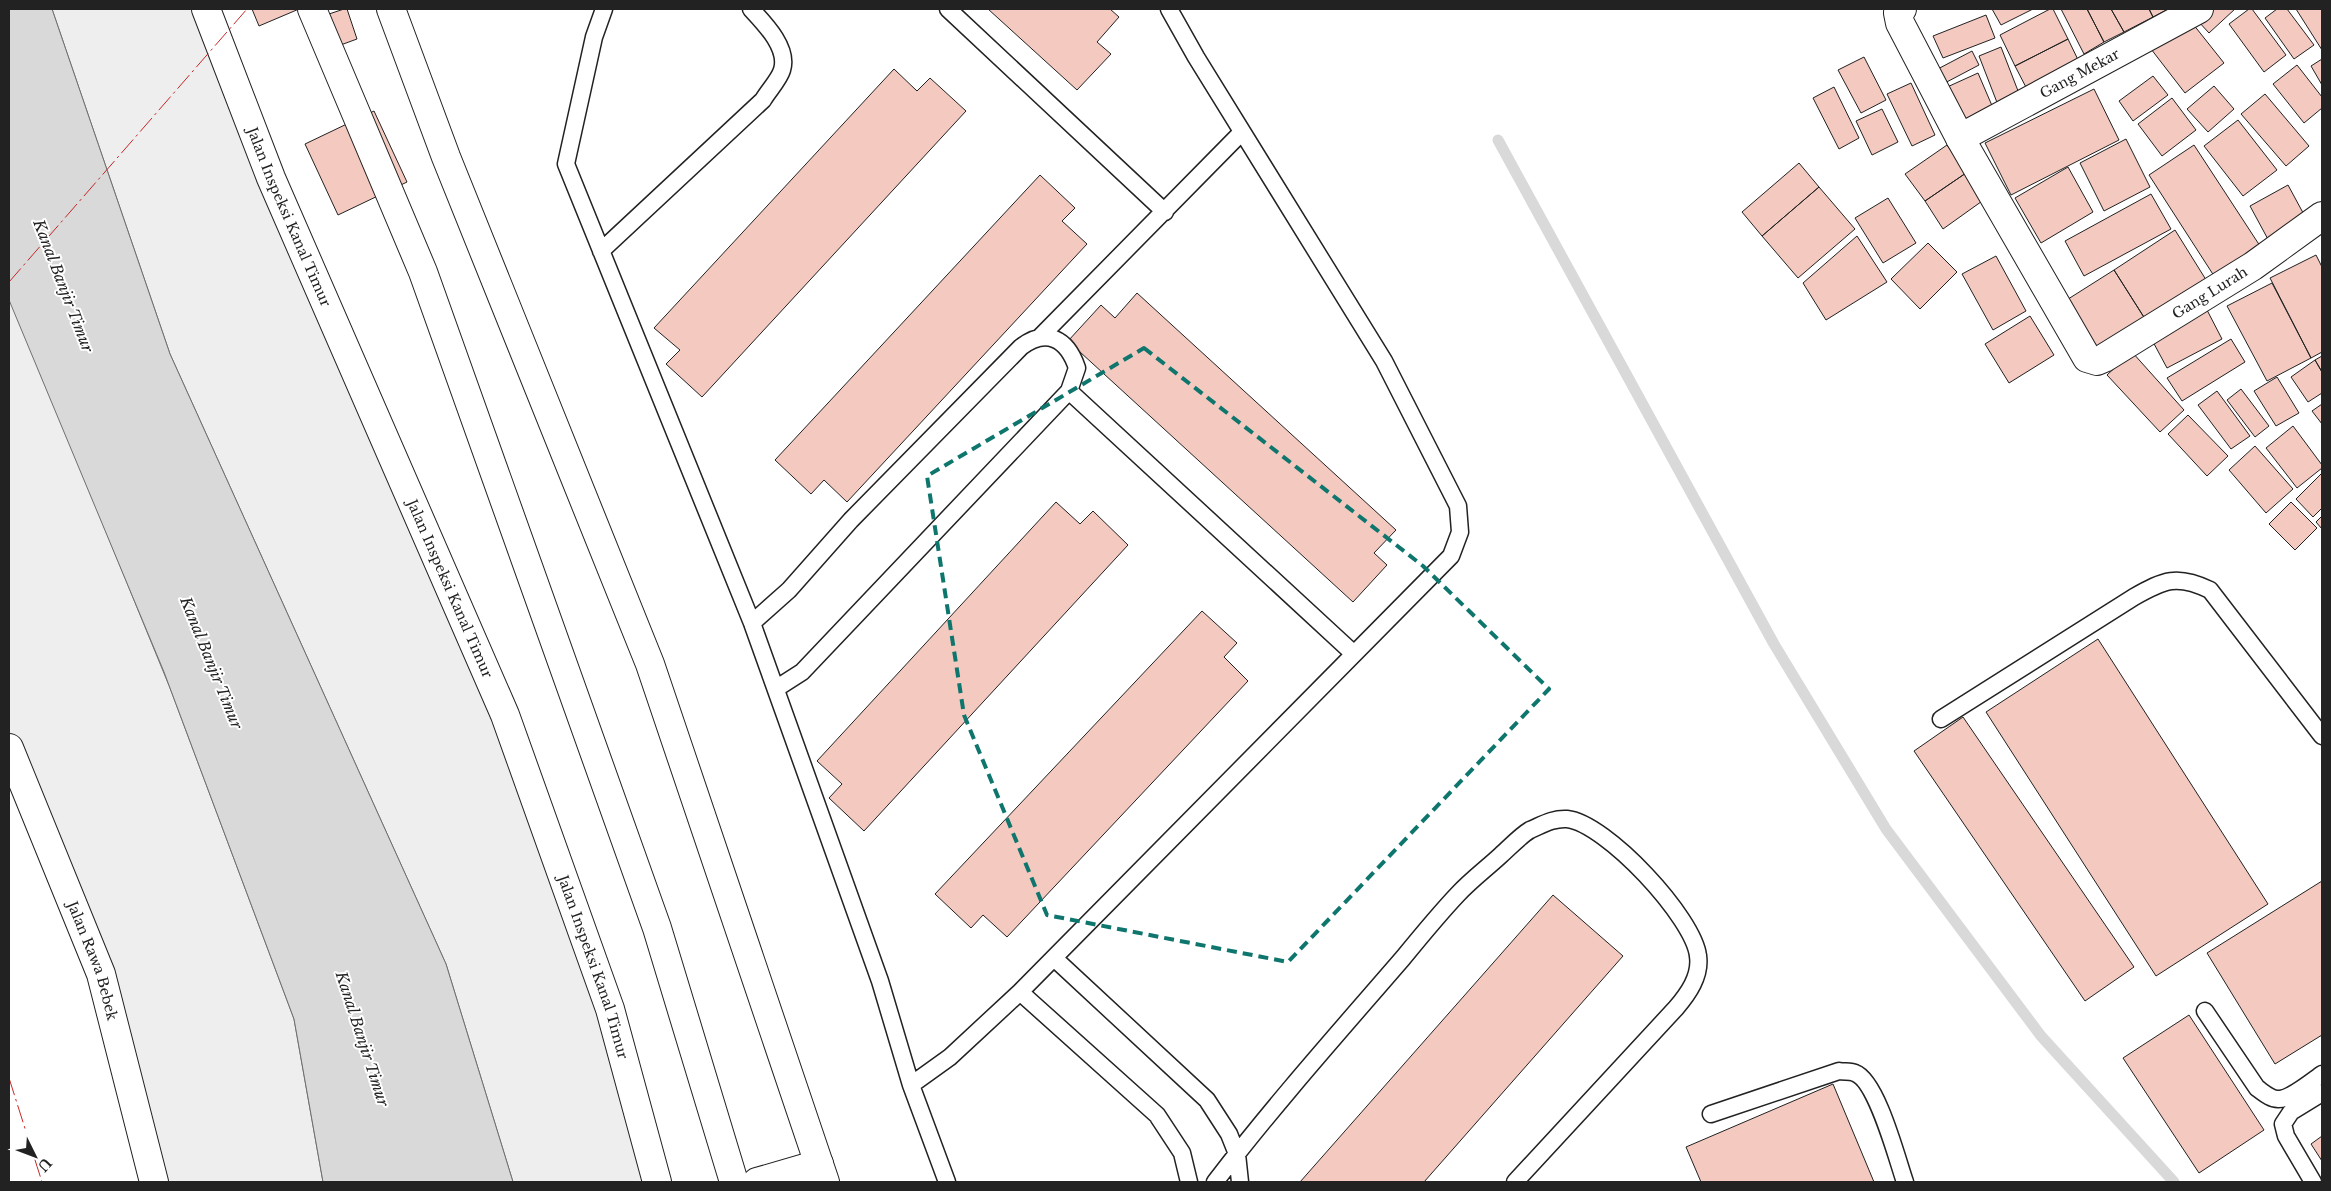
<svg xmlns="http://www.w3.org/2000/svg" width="2331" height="1191" viewBox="0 0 2331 1191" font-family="'Libre Baskerville',serif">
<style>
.green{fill:#eee;stroke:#6f6f6f}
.water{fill:#d9d9d9;stroke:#6f6f6f}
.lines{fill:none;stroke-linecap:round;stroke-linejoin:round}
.stream{stroke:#d9d9d9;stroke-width:11}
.building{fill:#f3c9c0;stroke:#222}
.lane-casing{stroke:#222;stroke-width:19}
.street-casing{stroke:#222;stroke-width:30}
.secondary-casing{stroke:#222;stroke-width:30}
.lane{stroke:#fff;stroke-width:16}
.street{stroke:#fff;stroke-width:28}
.secondary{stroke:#fff;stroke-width:28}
.power{stroke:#c62828;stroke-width:1;stroke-dasharray:18 4 2.5 4;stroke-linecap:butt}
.marked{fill:none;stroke:#0f766e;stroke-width:4;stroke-dasharray:10 6;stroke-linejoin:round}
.labels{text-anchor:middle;stroke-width:4;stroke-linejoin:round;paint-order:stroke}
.street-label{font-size:14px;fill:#222;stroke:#fff}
.water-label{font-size:15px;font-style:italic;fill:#222;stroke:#fff}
</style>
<rect width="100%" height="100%" fill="#fff"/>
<path class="green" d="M52,9h154l299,706 152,467h-144l-67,-218 -276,-610z
M9,286l93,236 68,166 124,331 29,163h-169l-53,-208 -92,-226z"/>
<path class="water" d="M9,9h43l118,345 276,610 67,218h-190l-29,-163 -130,-347 -155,-372z"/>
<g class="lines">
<path class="stream" d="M1498,140l276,504 112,185 155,207 133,146"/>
</g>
<path class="building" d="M252,9h47l-40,17z
M344,9h3l10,30 -41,15 -11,-32z
M988,9h122l9,8 -22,25 14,12 -34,36z
M1992,9h41l-32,16z
M2050,9h3l15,30 -53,27 -15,-31z
M2061,9h26l17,33 -20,12z
M2087,9h24l13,23 -20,10z
M2111,9h38l4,8 -29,15z
M2149,9h19l-15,8z
M2212,9h23l-26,24 -11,-12z
M2249,9h3l34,46 -22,17 -35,-48z
M2277,9h10l27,36 -20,14 -29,-41z
M2296,9h26v41z
M1986,15l9,23 -52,20 -10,-22z
M2189,19l35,44 -39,30 -34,-44z
M2068,39l13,27 -52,27 -14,-27z
M2001,47l19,49 -22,9 -19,-49z
M1972,51l7,14 -38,20 -7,-14z
M1864,57l22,43 -25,13 -23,-43z
M2322,59v26l-11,-19z
M2297,65l25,32v11l-18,15 -31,-39z
M894,69l23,22 13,-13 36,33 -264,286 -36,-33 14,-14 -26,-22z
M1978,73l15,35 -33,15 -15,-35z
M2153,76l15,19 -35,26 -14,-20z
M1911,83l24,52 -23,11 -25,-52z
M2214,86l20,23 -26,23 -21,-23z
M1834,87l25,51 -20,11 -26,-51z
M2094,89l25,51 -108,55 -26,-52z
M2265,94l44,52 -23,20 -45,-52z
M2172,98l24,32 -34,26 -24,-32z
M1882,109l16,33 -26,13 -16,-34z
M374,111l33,71 -69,33 -33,-71z
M2238,120l39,50 -34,26 -39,-50z
M2126,139l24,48 -46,24 -24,-48z
M1947,145l19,28 -41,28 -20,-27z
M2194,145l68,104 -46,30 -67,-104z
M1799,163l20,24 -57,49 -20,-24z
M2068,167l25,45 -52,31 -26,-45z
M1966,173l19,26 -42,30 -18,-28z
M1040,175l35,33 -13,13 25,23 -240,258 -23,-22 -13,14 -36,-34z
M2288,185l20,37 -38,21 -20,-37z
M1819,187l36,42 -57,49 -36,-42z
M2151,194l20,35 -87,47 -19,-35z
M1888,198l28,45 -33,20 -28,-45z
M2175,230l33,53 -61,39 -33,-52z
M1857,236l30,46 -61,38 -23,-37z
M1928,243l29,29 -37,37 -29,-30z
M2316,255l6,12v85l-11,6 -41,-80z
M1996,256l30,55 -33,19 -31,-56z
M2114,270l33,52 -49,31 -33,-52z
M2272,283l39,75 -44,23 -40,-75z
M1137,293l259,237 -22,23 13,12 -34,37 -285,-261 33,-36 14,13z
M2207,310l15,29 -55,29 -15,-28z
M2030,316l24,39 -45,28 -24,-39z
M2231,339l14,23 -63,39 -15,-23z
M2132,352l52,58 -24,22 -53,-57z
M2322,356v16l-7,-12z
M2315,360l7,12v21l-14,9 -17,-25z
M2277,377l22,36 -23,13 -22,-35z
M2241,389l28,37 -14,11 -28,-37z
M2217,391l33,45 -19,13 -33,-44z
M2322,404v20l-10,-13z
M2188,415l40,41 -21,20 -39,-42z
M2293,426l29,39v3l-25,20 -31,-40z
M2255,446l38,43 -27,24 -37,-43z
M2322,473v35l-9,9 -17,-18z
M1056,502l24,22 13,-13 35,34 -264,286 -35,-33 13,-14 -25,-23z
M2291,502l26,26 -22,22 -26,-26z
M2322,516v13l-6,-7z
M1202,611l35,32 -13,14 24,24 -241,256 -24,-22 -12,13 -36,-34z
M2098,639l170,265 -112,72 -170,-264z
M1963,717l171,250 -49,34 -171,-250z
M2322,881v154l-47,29 -68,-111z
M1553,895l70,61 -199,226h-124z
M2189,1015l75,115 -65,43 -76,-115z
M1833,1084l41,98h-173l-15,-35z
M2322,1136v25l-11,-17z"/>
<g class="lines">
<g class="lane-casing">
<path id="lane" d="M604,9l-10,28 -28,127 186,459 128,358 31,104 39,-28 70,-65 431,-436 9,-24 -2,-26 -74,-145 -188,-304 -27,-48
M948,9l217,203
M601,251l162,-151c5,-9 16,-20 19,-30 7,-22 -18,-47 -31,-61
M1041,336l201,-204
M1069,391l285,263
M752,623l37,-33 62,-70 170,-173c25,-19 46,-9 56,21l-8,23 -267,281 -25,16
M1941,719l193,-122c30,-17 43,-23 76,-7l112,146
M1054,958l153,142 22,34 8,20 3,28
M1020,992l137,123 25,38 7,29
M2205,1011l52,77c6,4 13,11 21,11 11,1 34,-18 44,-25
M911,1085l36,97
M1711,1114l128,-43c5,1 12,0 16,2 22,8 42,86 50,109
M1215,1182c59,-77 124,-150 188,-224 18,-22 36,-44 55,-64 13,-14 29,-26 43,-39 9,-8 19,-19 29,-25 12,-5 23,-12 37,-11 39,4 127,99 131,137 3,20 -10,38 -22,52l-161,174
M2313,1182l-27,-46 -3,-12 8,-12 31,-19"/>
</g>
<g class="street-casing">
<g id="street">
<path d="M312,9l111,263 234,656 77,254"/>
<path d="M391,9l55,148 204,507 175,518"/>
<path id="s1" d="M1902,9l-4,4 2,10 60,115 127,220 10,3 7,-3 149,-92 69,-50"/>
<path id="s2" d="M1960,138l239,-129"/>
<path d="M757,1182l62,-18"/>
</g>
</g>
<g class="secondary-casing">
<g id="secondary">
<path id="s3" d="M206,9l65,169 234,537 105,294 47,173"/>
<path id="s4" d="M9,748l92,226 53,208"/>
</g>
</g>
<use href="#lane" class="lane"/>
<use href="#street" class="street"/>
<use href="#secondary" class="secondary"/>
<path class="power" d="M9,282l238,-273
M9,1078l33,104"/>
</g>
<path class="marked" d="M1144,348l279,218 126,123 -261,273 -241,-47 -83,-200 -37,-239z"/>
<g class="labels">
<g class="street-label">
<text dy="5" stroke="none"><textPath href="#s2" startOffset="136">Gang Mekar</textPath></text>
<text dy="5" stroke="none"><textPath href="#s3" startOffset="224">Jalan Inspeksi Kanal Timur</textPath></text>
<text dy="5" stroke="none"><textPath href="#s1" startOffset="542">Gang Lurah</textPath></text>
<text dy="5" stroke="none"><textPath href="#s3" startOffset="629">Jalan Inspeksi Kanal Timur</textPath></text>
<text dy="5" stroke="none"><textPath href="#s4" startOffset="229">Jalan Rawa Bebek</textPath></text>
<text dy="5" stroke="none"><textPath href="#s3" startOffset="1034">Jalan Inspeksi Kanal Timur</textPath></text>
</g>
<g class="water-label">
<text transform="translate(63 286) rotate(69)" y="5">Kanal Banjir Timur</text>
<text transform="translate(211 663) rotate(68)" y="5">Kanal Banjir Timur</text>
<text transform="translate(362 1039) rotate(72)" y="5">Kanal Banjir Timur</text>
</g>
</g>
<rect width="2331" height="1191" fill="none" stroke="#222222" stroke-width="20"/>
<g transform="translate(35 1156) rotate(132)" stroke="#ffffff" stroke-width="4" paint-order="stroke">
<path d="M0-4L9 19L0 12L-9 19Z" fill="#222222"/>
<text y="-8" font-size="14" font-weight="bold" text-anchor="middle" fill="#222222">U</text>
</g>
</svg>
